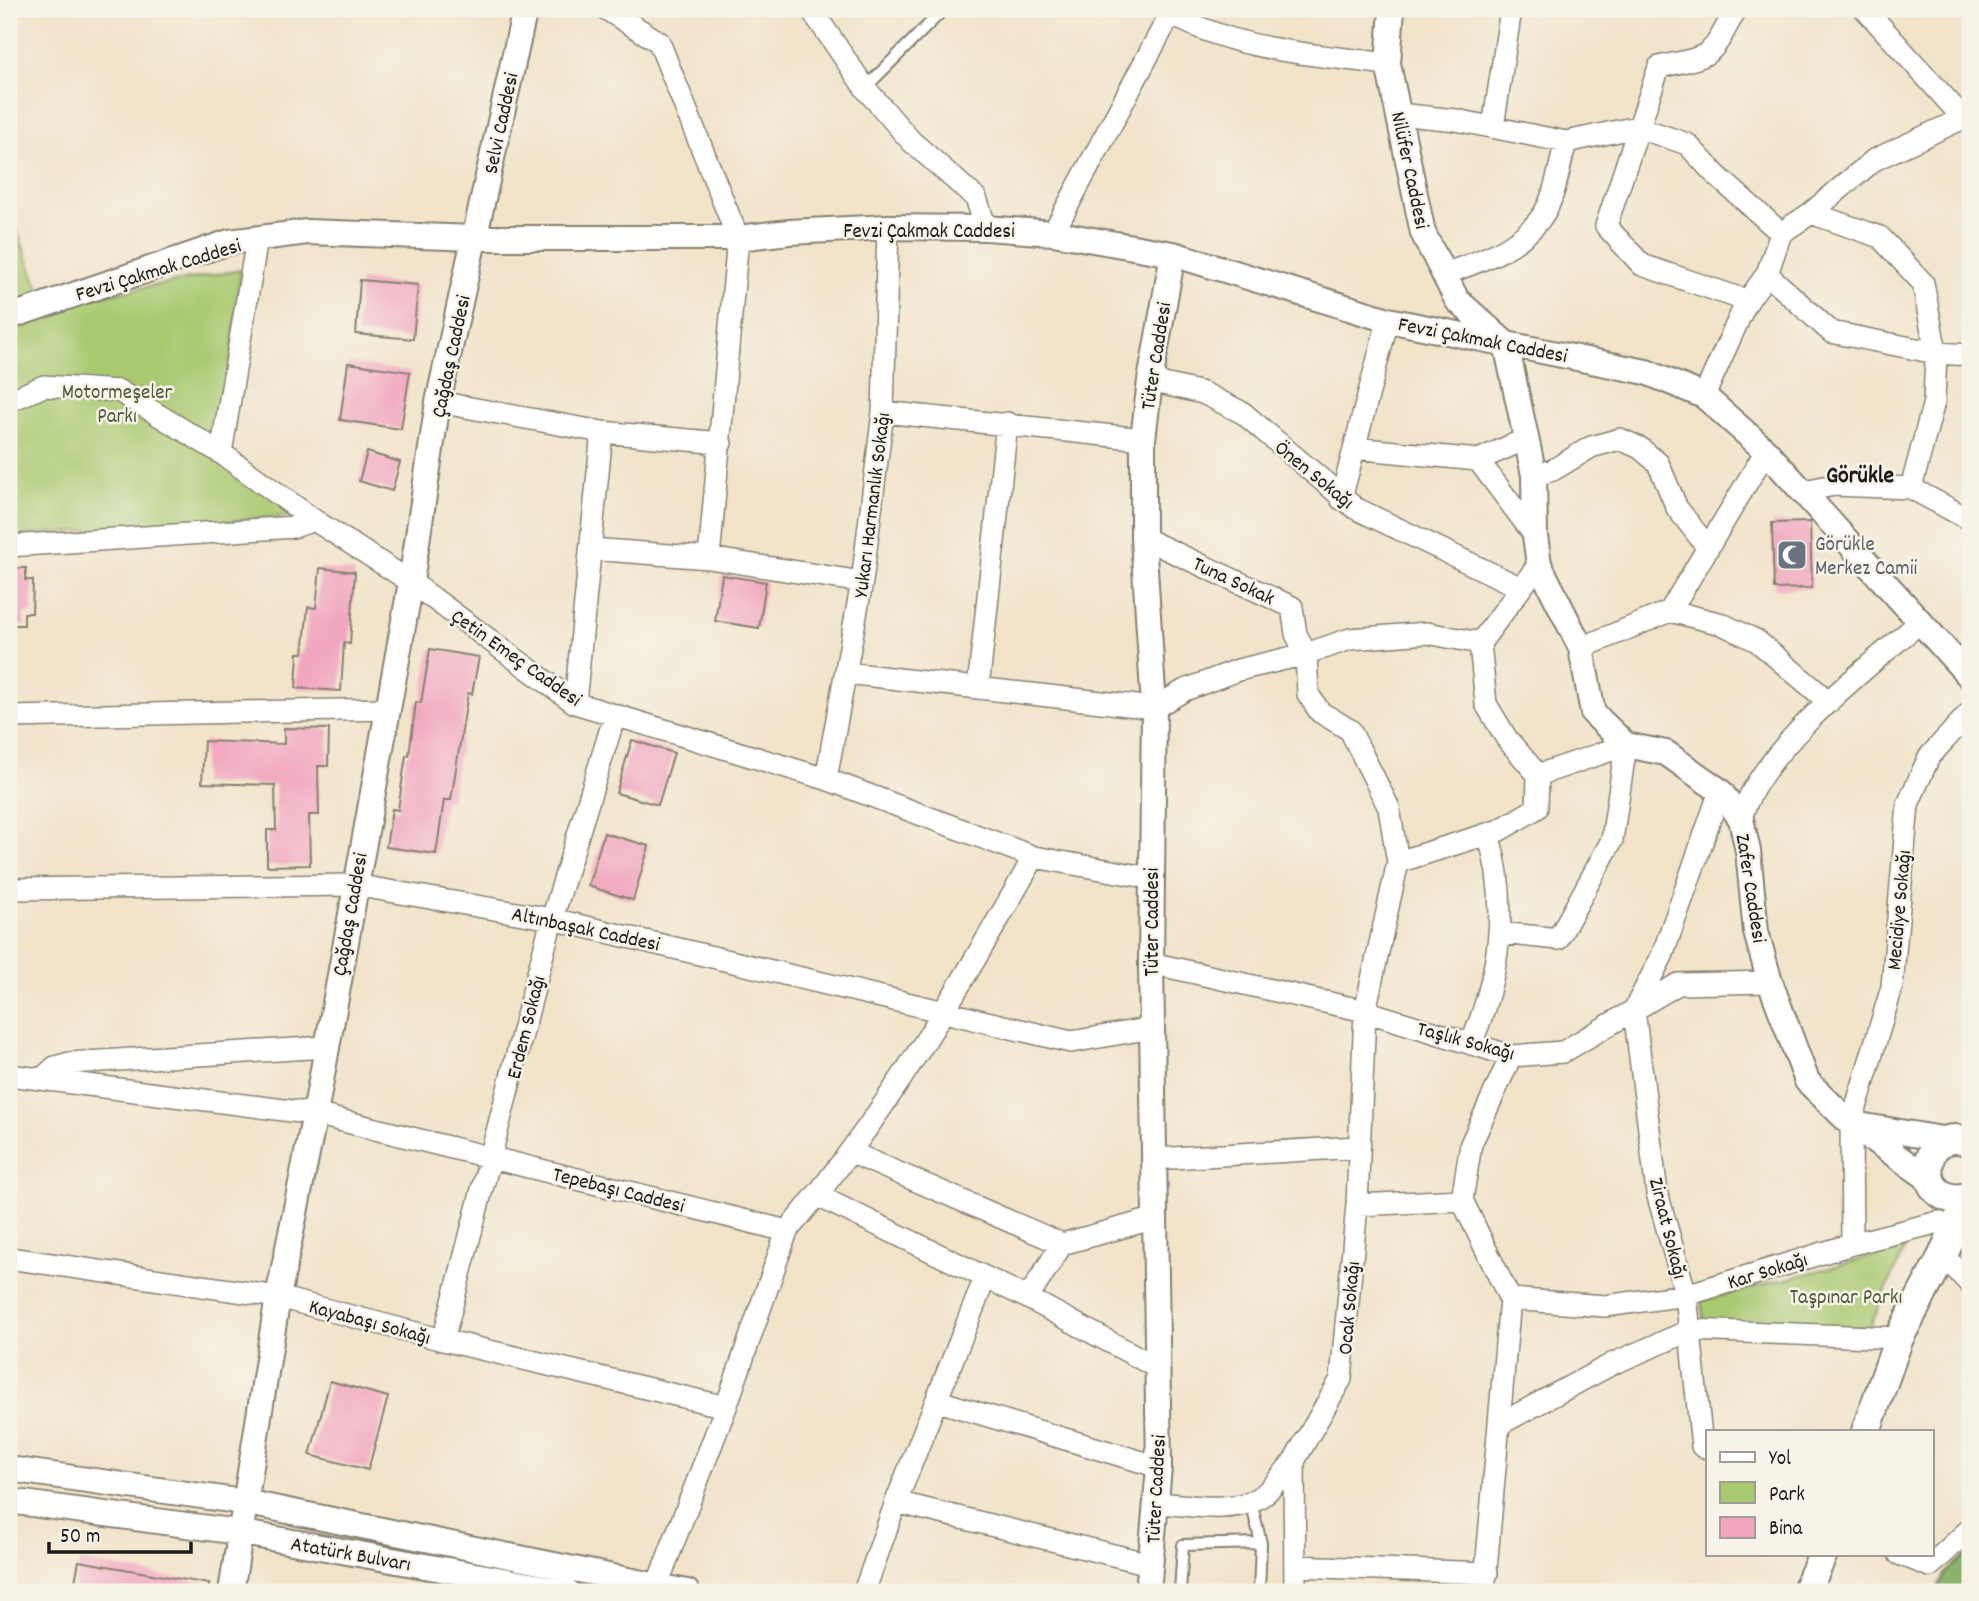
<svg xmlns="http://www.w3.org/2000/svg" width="1979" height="1601" viewBox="0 0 1979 1601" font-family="Dekko,sans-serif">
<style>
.green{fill:#a9c971;stroke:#627246;stroke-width:2}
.forest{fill:#86ad63;stroke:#516440;stroke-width:2}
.building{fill:#f1a6bf}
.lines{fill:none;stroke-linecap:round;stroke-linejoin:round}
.service-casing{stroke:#878072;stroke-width:14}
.minor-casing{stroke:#878072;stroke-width:24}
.tertiary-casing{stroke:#878072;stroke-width:28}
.secondary-casing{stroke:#878072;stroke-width:32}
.service{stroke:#fff;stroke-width:10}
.minor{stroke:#fff;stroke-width:21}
.tertiary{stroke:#fff;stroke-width:24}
.secondary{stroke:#fff;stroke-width:28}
.labels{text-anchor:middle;stroke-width:5;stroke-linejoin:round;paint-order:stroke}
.street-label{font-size:21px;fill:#1c1c1c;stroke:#f7f3e8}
.park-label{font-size:21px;fill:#4d593a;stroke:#f7f3e8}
.worship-label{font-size:21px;fill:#5b616d;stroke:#f7f3e8;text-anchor:start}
.quarter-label{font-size:24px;font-weight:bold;fill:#1c1c1c;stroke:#f7f3e8}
</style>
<rect width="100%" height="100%" fill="#f7f3e8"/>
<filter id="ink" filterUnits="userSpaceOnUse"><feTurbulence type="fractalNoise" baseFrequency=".0143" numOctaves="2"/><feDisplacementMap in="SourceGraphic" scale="14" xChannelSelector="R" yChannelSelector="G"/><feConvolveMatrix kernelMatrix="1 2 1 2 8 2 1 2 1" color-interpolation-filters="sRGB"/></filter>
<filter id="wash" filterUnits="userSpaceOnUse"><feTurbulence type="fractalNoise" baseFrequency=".00686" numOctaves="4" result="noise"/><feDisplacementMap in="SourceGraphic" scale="28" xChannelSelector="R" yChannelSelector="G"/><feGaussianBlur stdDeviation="1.57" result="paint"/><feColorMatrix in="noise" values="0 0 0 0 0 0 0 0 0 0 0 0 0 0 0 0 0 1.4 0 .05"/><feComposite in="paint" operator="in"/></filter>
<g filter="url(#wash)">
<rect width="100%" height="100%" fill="#f2e3c9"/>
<path class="green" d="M11,216l34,89 196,-35 -20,183 79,63 -291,20z
M1905,1248l-36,80 -165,-4 -3,-23z"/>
<path class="forest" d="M1970,1551v41h-33l7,-18z"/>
<g id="blocks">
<path class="building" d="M360,280l58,5 -5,54 -57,-5z
M348,363l62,9 -9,57 -61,-9z
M367,452l33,10 -8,29 -33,-10z
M1810,522l2,66 -38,1 -2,-66z
M9,568h17l-1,12h8l-1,33h-8v12h-15z
M320,568l35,4 -5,72 -6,-1 -3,48 -45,-3 2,-35h5l5,-46 8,1z
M722,575l44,7 -7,46 -44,-7z
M430,649l49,8 -7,37 -4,-1 -17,107h-7l-8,54 -50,-7 6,-38 6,1 8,-55h3l7,-53 5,1z
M284,728l45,1 -1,37h-10l1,49h-10l1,50 -43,1v-36h9l-1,-45 -73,-2 2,-42 80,3z
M632,740l42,13 -16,52 -42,-12z
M604,833l45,13 -16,54 -45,-14z
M330,1381l58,16 -20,73 -58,-15z
M79,1561l130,23v8h-136z"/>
</g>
</g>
<g filter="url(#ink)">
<use href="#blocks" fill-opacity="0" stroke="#878072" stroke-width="2"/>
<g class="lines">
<g class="service-casing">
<path id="service" d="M865,88l75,-75
M1251,1502l10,41 -2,49
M1180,1592l3,-47 78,-2"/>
</g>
<g class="minor-casing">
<path id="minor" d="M606,9l53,33 79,196 -29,320
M811,9l54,79 46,53 65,57 10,30
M1163,9c68,42 148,45 225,55
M1736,9c-27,50 -21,46 -77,58l-53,159 36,39 106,36
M1865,9l99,110
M1398,114l58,6 110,22 71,-15 50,17 29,31 65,58
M1493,127l18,-118
M1811,213l69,24 43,46 13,70 -2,49 -23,86
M1053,233l120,-224
M1444,274c38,-13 85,-29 104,-68 9,-19 12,-44 18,-64
M1767,274l64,58 105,21 34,2
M1150,381l53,12 40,20 112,95 166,80
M1704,396l42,-93 21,-29 14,-41 30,-20 63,-53 96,-45
M9,401l35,-15 75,5 102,62 93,67 97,62 164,121 251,76 208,78 117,21
M438,402l164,30 119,11
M883,412l260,27
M1354,448l124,12 48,-21
M221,453l36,-214
M1478,460l57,76
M1534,475l19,-5 38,-23 29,-8 20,9 18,15 19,45 31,40
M1804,491l30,-6 77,3 59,32
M1341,499l47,-179
M1143,538l149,69 4,27 10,20 2,40 12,18 30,18 39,78 9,54
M9,546l285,-19 20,-7
M591,549l118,9 153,24
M1670,611l52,13 35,17 72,61
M1581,648l89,-37 96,-160
M846,673l308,35 31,-18 53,-20 68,-16 44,-15 77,-6 53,10
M978,688l29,-265
M575,703l27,-271
M9,717l379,-8
M1538,775l-31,-36 -21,-35 -6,-61 59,-79
M826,779l36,-197 21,-170 5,-185
M1741,819c17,-67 125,-151 178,-196
M9,889l345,-4 198,34 519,123 81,-14
M1151,963l214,48 146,45 52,-4 115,-68 92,-2
M1471,1044c28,-67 39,-140 17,-210
M9,1075l306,39 472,117c98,-114 173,-244 247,-374
M42,1079l13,-12 14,-4 257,-16
M850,1152l212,92 94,-26
M1155,1159l202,-12
M818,1196l210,102 130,70
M1462,1200l48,99 -26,293
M1357,1205l105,-5 9,-56 40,-88
M1852,1244l-1,-120 41,-137 16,-183 21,-47 41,-45
M1943,1255l27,29
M9,1258l269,39 165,43 283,67
M1028,1298l34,-54
M1510,1299l95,7 81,-11 166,-51 87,-22
M443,1340l109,-421 63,-204
M938,1401l221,66
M1500,1424l112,-60 79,-34 208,8
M1708,1448l-6,-2 -16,-151 -29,-102 -23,-183 28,-54 58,-165
M896,1502l254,62
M1156,1503c30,1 77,12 104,-6 13,-8 23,-24 34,-36
M1899,1554l31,12 40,-37
M1295,1566l192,7
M657,1585l69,-178 61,-176
M864,1592l32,-90 89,-224
M1295,1592l-1,-131 47,-82 16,-174 8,-194 33,-149 102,-32 37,-22 1,-33 88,-30 -14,95 -54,99 -57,-6"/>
</g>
<g class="tertiary-casing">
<path id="tertiary" d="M1392,9l-4,55 35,169 34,67 49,44 28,131 1,61 4,28 42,84 12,65 33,32 40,8 54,38 21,28 7,32 8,81 14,50 37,99 44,43 78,55
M9,317l220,-75 78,-10 169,6h262l51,-6 99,-5 98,1 67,5 120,21 215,66 258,52 58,24 62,55 204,226
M1859,1125l89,15
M9,1469l235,33 443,90
M9,1501l229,31 330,60
M231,1592l47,-295 37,-183 96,-532 27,-180 87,-393
M1148,1592l11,-125 -8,-504 3,-255 -11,-170v-99l7,-58 23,-127"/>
</g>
<g class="secondary-casing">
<path id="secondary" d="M1970,1142c-55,-20 -56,72 0,54
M1866,1431l33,-93 44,-83 26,-59
M1806,1592l17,-38"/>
</g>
<use href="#service" class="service"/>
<use href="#minor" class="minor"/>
<use href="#tertiary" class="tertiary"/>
<use href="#secondary" class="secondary"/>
</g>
</g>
<defs>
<g id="mosque-square" transform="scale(1.575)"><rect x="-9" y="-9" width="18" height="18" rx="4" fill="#6b7280" stroke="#f7f3e8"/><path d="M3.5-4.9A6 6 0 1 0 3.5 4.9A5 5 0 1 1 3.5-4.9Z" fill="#fff"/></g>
</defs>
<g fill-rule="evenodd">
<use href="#mosque-square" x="1792" y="555"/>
</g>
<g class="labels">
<g class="street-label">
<text transform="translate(500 123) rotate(-78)" y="7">Selvi Caddesi</text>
<text transform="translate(1411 170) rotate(78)" y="7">Nilüfer Caddesi</text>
<text x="929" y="237">Fevzi Çakmak Caddesi</text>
<text transform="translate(158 269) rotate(-17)" y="7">Fevzi Çakmak Caddesi</text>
<text transform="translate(1483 339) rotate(11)" y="7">Fevzi Çakmak Caddesi</text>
<text transform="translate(450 356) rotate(-78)" y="7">Çağdaş Caddesi</text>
<text transform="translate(1155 356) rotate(-81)" y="7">Tüter Caddesi</text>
<text transform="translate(1315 474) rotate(39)" y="7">Önen Sokağı</text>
<text transform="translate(871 505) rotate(-83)" y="7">Yukarı Harmanlık Sokağı</text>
<text transform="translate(1234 580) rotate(25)" y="7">Tuna Sokak</text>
<text transform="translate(517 657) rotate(35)" y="7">Çetin Emeç Caddesi</text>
<text transform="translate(1752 888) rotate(81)" y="7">Zafer Caddesi</text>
<text transform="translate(1898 910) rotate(-85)" y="7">Mecidiye Sokağı</text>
<text transform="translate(349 914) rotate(-80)" y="7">Çağdaş Caddesi</text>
<text transform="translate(1151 922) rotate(-90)" y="7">Tüter Caddesi</text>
<text transform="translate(586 928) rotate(12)" y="7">Altınbaşak Caddesi</text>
<text transform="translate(525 1027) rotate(-76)" y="7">Erdem Sokağı</text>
<text transform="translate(1466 1040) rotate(15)" y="7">Taşlık Sokağı</text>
<text transform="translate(619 1189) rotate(14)" y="7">Tepebaşı Caddesi</text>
<text transform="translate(1669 1228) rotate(76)" y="7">Ziraat Sokağı</text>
<text transform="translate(1767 1270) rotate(-17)" y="7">Kar Sokağı</text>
<text transform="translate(1348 1308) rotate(-85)" y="7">Ocak Sokağı</text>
<text transform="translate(370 1321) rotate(15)" y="7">Kayabaşı Sokağı</text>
<text transform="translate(1155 1489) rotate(-87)" y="7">Tüter Caddesi</text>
<text transform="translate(351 1553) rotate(10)" y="7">Atatürk Bulvarı</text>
</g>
<g class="park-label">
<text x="117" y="398">Motormeşeler<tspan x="117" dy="24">Parkı</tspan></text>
<text x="1846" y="1303">Taşpınar Parkı</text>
</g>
<g class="worship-label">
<text x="1815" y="550">Görükle<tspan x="1815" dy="24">Merkez Camii</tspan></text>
</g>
<g class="quarter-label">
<text x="1860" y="482">Görükle</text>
</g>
</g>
<rect width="1979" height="1601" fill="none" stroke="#f7f3e8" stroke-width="35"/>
<rect x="1706" y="1430" width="228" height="126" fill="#f7f3e8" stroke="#9f9d96" stroke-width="2"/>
<rect x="1720" y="1452" width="35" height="10" fill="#ffffff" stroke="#9f9d96" stroke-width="2"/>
<text x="1769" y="1464" font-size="21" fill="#1c1c1c">Yol</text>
<rect x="1720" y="1482" width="35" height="21" fill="#a9c971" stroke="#9f9d96" stroke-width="2"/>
<text x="1769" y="1500" font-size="21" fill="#1c1c1c">Park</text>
<rect x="1720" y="1517" width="35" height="21" fill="#f1a6bf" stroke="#9f9d96" stroke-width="2"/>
<text x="1769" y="1534" font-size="21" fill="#1c1c1c">Bina</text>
<path d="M49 1542v10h142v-10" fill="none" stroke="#1c1c1c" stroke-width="3.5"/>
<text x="60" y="1542" font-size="21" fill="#1c1c1c" stroke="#f7f3e8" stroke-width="5" paint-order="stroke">50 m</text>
</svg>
